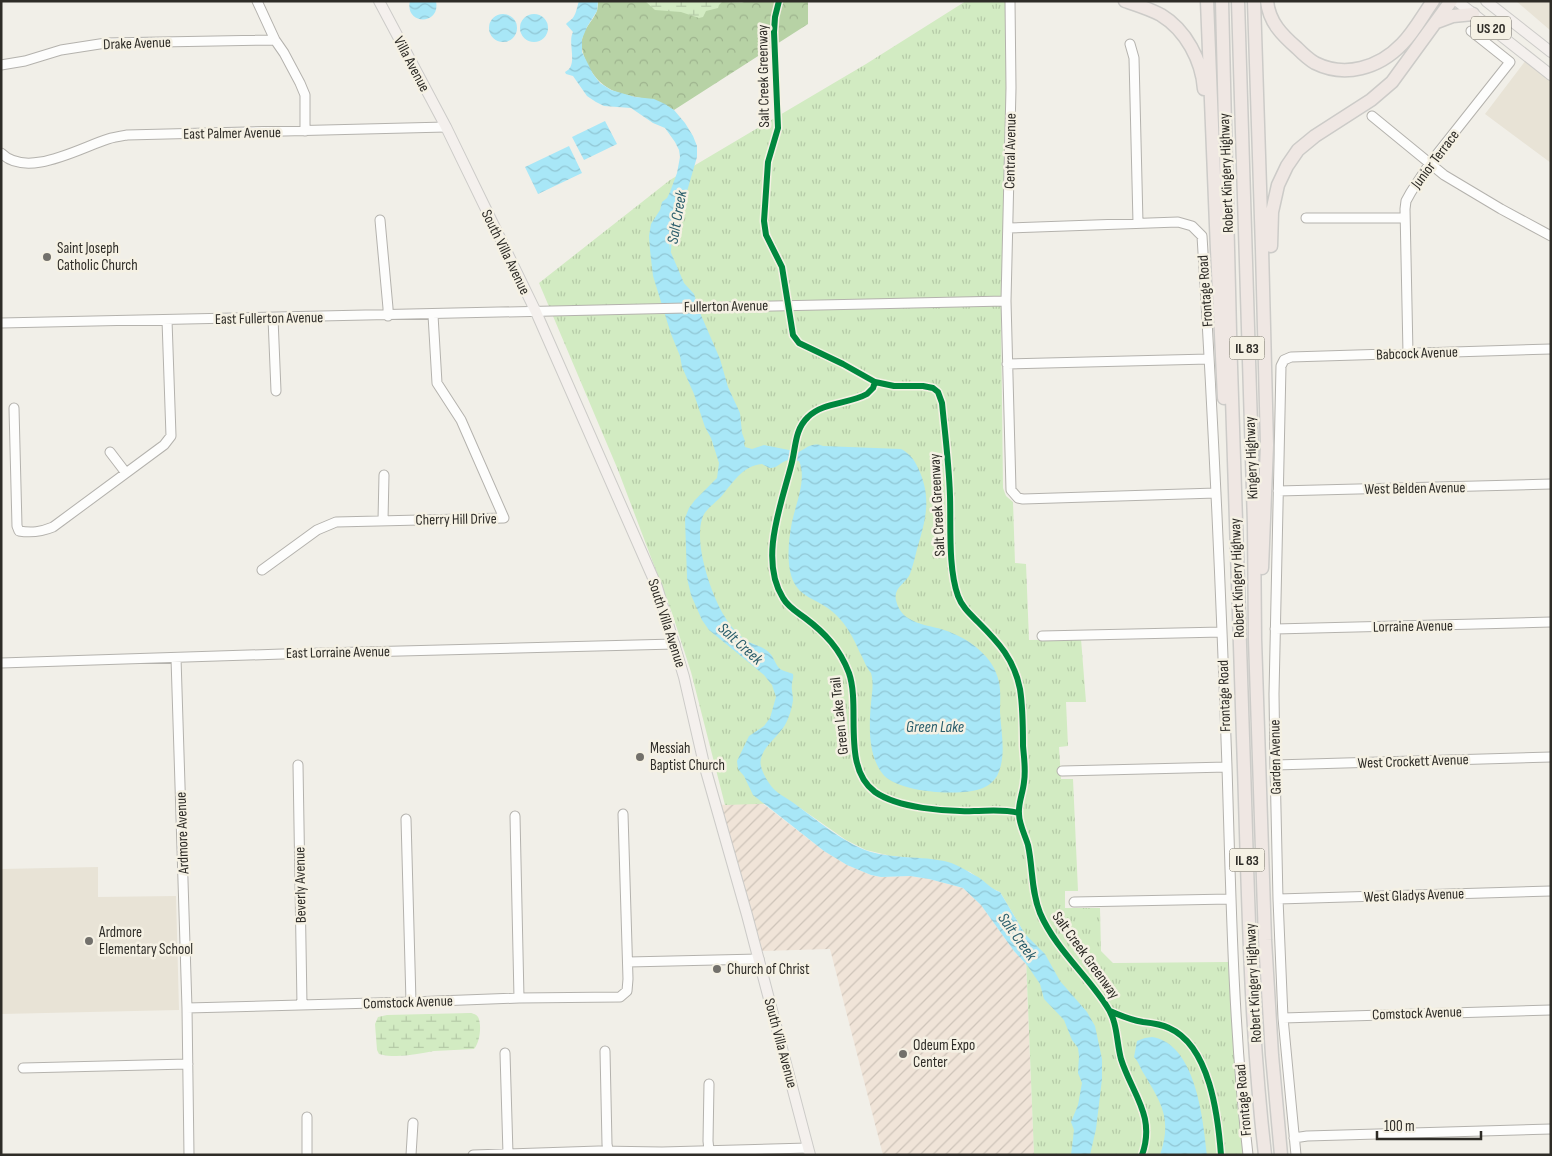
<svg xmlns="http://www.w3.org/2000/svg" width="1552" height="1156" viewBox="0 0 1552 1156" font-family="'Sofia Sans Condensed',sans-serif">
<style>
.built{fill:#e8e3d6}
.industrial{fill:url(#industrial-furrows)}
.forest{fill:url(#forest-crowns)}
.wetland{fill:url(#wetland-marsh)}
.park{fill:url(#park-tufts)}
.water{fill:url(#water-waves)}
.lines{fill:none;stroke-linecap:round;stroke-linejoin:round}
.stream{stroke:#a8e7f7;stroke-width:2}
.minor-casing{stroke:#b4b2ad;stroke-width:11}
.major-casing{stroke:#cccbc8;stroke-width:12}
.highway-casing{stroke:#cccbc8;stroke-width:15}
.minor{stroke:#fdfdfc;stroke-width:9}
.major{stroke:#f4f0ed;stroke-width:10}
.highway{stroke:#efe7e3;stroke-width:12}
.cycleway-casing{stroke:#f5f1e4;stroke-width:9}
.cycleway{stroke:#00873e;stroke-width:6}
.poi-dot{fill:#72706b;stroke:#f5f1e4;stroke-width:2}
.labels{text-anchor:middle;stroke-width:5;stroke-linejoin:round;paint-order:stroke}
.shield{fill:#f5f1e4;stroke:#6a6760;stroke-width:1}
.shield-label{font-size:14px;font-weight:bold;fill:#2e2c27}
.street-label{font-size:15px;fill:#2e2c27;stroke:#f5f1e4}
.poi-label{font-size:15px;fill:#2e2c27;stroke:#f5f1e4;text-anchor:start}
.water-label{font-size:16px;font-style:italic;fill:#295d6b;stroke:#f5f1e4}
</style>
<defs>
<pattern id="industrial-furrows" width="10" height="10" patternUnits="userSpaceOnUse" patternTransform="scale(1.25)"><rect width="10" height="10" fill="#f0e4d8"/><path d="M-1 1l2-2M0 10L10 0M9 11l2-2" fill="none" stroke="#cec4b9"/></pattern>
<pattern id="forest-crowns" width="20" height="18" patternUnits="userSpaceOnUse" patternTransform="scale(1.25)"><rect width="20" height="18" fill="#b7d2a5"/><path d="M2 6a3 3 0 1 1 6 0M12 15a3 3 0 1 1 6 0" fill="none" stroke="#9eb48e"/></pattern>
<pattern id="wetland-marsh" width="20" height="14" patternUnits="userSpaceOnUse" patternTransform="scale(1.25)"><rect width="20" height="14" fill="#d2ebc2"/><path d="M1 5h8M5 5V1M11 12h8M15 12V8" fill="none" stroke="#b5caa7"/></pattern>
<pattern id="park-tufts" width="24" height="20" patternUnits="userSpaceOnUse" patternTransform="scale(1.25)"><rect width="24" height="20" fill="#d2ebc2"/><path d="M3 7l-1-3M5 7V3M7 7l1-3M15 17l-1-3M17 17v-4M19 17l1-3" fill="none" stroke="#b5caa7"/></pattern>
<pattern id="water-waves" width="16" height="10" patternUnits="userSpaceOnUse" patternTransform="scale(1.25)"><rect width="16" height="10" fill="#a8e7f7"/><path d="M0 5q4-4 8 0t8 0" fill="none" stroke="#91c6d4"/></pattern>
</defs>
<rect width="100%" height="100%" fill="#f1efe8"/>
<path class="built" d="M1516,1h35v30z
M1526,60l25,18v85l-66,-49z
M98,867v30l78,-1 3,114 -178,4v-145z"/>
<path class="industrial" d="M762,803l62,48 23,14 24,10 10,2 29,-1 19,3 23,6 11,3 18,17 33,46 12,13 8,190 -151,1 -53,-206 -72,2 -40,-146z"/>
<path class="forest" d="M598,1h210v23l-134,86c-32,-21 -64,-4 -86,-44 -4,-8 -7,-17 -6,-26 1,-11 10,-18 14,-27 2,-4 2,-8 2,-12z"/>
<path class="wetland" d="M645,1h101l-4,2 -20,-1 -3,3 -1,3 -12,3 -3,6 -4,1 -18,-6 -26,-2z
M471,1013c3,1 5,1 7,4 4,7 2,26 -4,32 -13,1 -27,1 -40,2 -18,3 -36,8 -55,3l-2,-4 -2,-26 3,-7 9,-2z"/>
<path class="park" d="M966,1h44l-9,318 2,169 3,8 7,6 2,61 11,1 3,76 52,-1 5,63h-20l2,44 -9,1 2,32h12l5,112h-13v17h35l1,43 12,12 115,-1 10,145 5,48h-238l29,-1 -9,-220 -25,-42 -7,-3 -23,-17 -35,-12 -44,-4 -25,-6 -20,-10 -53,-37 -68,2 -34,-133 -19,-59 -54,-143 -79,-187 131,-103 196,-116z"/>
<path class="water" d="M410,1h26c5,25 -32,24 -26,0z
M579,1h19l-1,10 -10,16 -5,12v13l11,22 7,9 11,7 24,7 19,2 11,5 9,6 11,13 8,13 4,10v11l-14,48 -13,19 -1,24 15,35 10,11 7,21 19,44 8,28 12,26 2,20 3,8 -1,2 1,4 7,2 12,-4 35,7c9,-5 13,-10 24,-6l78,3c8,4 13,10 17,19 14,29 8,51 -1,81 -2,8 -4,17 -7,25 -4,9 -17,14 -14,26 1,6 6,15 12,18 10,7 24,8 36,12 24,8 50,26 55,52 2,10 1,21 1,30 1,21 7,44 -3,64 -3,5 -9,10 -14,12 -21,9 -87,5 -101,-15 -14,-19 -13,-47 -11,-70 1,-10 3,-20 0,-30 -5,-6 -7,-13 -11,-20 -6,-14 -13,-28 -25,-39 -17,-17 -39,-14 -45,-43 -3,-16 -1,-34 2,-49 4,-19 15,-43 7,-61 -17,-5 -19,8 -29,7 -1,0 -8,-4 -8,-4 -19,2 -27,16 -38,29 -6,9 -19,15 -22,26 -8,25 9,76 23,98 4,8 13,17 20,23 6,4 14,5 21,10 7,4 8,12 13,18 3,3 10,4 14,6 1,5 -1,6 -1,10 -1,5 1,11 1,16 -1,8 -4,18 -8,25 -7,12 -28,26 -24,41 1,5 5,13 8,17 6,10 18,15 26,21 22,16 45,36 70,46 27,10 56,5 83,12 11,3 20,10 30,15 8,5 13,12 22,15l25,42 20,20 15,27 27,31 8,14 7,33v20l-6,50 -6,26h-19l3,-25 -3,-8 7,-17 4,-22 -4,-10 1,-17 -1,-8 -6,-8 -8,-20 -20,-21 -4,-15 -13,-19 -13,-14 -33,-46 -18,-17 -11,-3 -23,-6 -19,-3 -29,1 -10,-2 -24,-10 -23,-14 -71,-56 -9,-19 -6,-7 -1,-8 12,-25 15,-10 6,-8 6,-21 -4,-12 -8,-10 -55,-45 -7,-10 -11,-25 -4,-17 -2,-60 4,-10 6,-8 22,-22 2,-15 -8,-25 -6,-11 -11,-33 -12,-27 -2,-11 -9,-22 -18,-58 -3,-26 -1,-14 2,-12 9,-14 2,-8 5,-4 3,-6 7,-19 3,-16 -1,-7 -4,-8 -10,-14 -12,-5 -22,-15 -27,-2 -8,-4 -9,-6 -14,-20 -7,-2 -1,-2c14,-6 2,-29 8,-40l-7,-8c2,-2 4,-4 6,-5 4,-4 5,-12 7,-18z
M520 28a14 14 0 1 1 28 0a14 14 0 1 1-28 0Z
M489 28a14 14 0 1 1 28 0a14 14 0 1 1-28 0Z
M605,121l12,23 -33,16 -12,-23z
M569,146l13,27 -44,21 -13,-27z
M1152,1037c44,7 51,82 55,118h-47c12,-36 2,-51 -16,-81 -4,-6 -5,-12 -10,-17l3,-16 8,-3z"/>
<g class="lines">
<path class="stream" d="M670,251l2,-30"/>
<g class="minor-casing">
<path id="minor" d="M257,1l18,39 9,13 16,30 5,12v36
M1010,1l1,87 -5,213 5,189 7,8 5,1 193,-6
M1130,44l4,14 4,165
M1,65l24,-4 36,-11 45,-7 169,-3
M1372,116l72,59 57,34 50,27
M1,153c26,26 78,-5 107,-14 6,-2 13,-3 19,-4l319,-8
M1306,218h99
M380,220l8,88v8
M1008,228l170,-6 14,4 10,10c11,177 19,354 25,531 4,130 6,259 21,388
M273,318l3,73
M1,323l1005,-22
M1408,353l-3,-144 1,-8 5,-9 19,-29 80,-101 -39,-31
M1007,364l202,-5
M14,408l3,118 2,5c13,2 22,1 34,-4l111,-82 7,-9 -4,-116
M110,452l16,21
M1278,491l273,-7
M383,520l1,-45
M262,570l55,-40 19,-8 168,-4 -43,-98 -24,-37 -4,-68
M1275,629l276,-7
M1042,636l180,-4
M176,658l11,350 2,147
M1,663l281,-9 393,-10
M298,765l4,240
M1275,765l276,-8
M1062,771l165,-4
M515,816l4,182
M406,819l5,183
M1278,899l273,-8
M1074,902l156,-3
M628,962l131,-3
M187,1008l224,-6 108,-4 101,-1 7,-6 1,-12 -5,-165
M1283,1018l268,-8
M605,1051l2,93 2,11
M505,1053l3,101
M23,1068l165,-4
M709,1084l-1,57 1,9
M1294,1138l13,-2 244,-7
M307,1155v-38
M411,1155l2,-32
M473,1155l126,-4 63,1 146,-4
M1296,1155l-13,-137 -5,-119 -3,-134 -1,-71 7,-328 3,-6 7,-3 260,-8"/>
</g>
<g class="major-casing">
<path id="major" d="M379,1l67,126 90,185 121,275 27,90 20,87 43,151 63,240
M1457,1l94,74
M1486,1l65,51"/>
</g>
<g class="highway-casing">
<path id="highway" d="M1125,1c12,4 25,8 36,14 25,15 41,46 43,74
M1207,1l10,249 7,148
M1222,1c5,246 12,491 21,737 5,139 6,279 22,417
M1238,1l16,523 1,115 10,301 7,115 9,100
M1254,1l8,248 5,196 -5,123
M1267,1c2,21 15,34 30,47 5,5 11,11 18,15 30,15 64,5 87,-19 12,-12 21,-29 31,-43
M1437,22l16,-6 20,-2
M1271,246l1,-34 6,-27 9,-19 11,-16 17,-14 56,-36 21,-18 59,-81"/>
</g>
<use href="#minor" class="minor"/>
<use href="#major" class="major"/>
<use href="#highway" class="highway"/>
<g class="cycleway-casing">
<path id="cycleway" d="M779,1l-4,16 -1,15 4,96 -10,34 -4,59 2,14 16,32 11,68 6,8 44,21 32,18 19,4h29l10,2 5,4 4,11c3,31 7,61 8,93 1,30 -2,72 8,100 4,11 12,18 20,26 21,21 36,37 42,67 3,19 3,38 3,57 1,12 3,24 1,36 -1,11 -6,21 -5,32 0,10 6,21 9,31 5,23 3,46 12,68 15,35 45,60 66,92 12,17 10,35 15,54 11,35 35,57 21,96
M875,382l-2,6 -6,6c-18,10 -44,8 -59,23 -14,13 -12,32 -17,49 -10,39 -32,94 -8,132 5,9 14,14 22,20 20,15 35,31 44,55 12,35 -8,94 26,119 23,16 71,20 99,19 15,0 29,-2 45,2
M1110,1011c11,5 21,9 33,11 9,1 18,2 26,6 41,18 49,88 52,127"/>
</g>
<use href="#cycleway" class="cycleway"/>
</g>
<g class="poi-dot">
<circle cx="47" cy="257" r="5"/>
<circle cx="640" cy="757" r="5"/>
<circle cx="89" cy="941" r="5"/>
<circle cx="717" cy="969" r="5"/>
<circle cx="903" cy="1054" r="5"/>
</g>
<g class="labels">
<g class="shield">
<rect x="1471" y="16.5" width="40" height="23" rx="4"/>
<rect x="1229.5" y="336.5" width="35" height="23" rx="4"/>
<rect x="1229.5" y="848.5" width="35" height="23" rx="4"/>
</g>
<g class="shield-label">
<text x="1491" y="33">US 20</text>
<text x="1247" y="353">IL 83</text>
<text x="1247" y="865">IL 83</text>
</g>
<g class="street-label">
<text transform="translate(137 43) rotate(-2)" y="5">Drake Avenue</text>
<text transform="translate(412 64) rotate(62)" y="5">Villa Avenue</text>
<text transform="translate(763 76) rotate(-91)" y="5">Salt Creek Greenway</text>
<text transform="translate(232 133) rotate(-1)" y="5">East Palmer Avenue</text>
<text transform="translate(1010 151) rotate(-89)" y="5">Central Avenue</text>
<text transform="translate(1435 159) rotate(-53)" y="5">Junior Terrace</text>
<text transform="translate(1226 173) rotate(-92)" y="5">Robert Kingery Highway</text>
<text transform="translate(506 252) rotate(64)" y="5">South Villa Avenue</text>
<text transform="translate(1205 291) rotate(-94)" y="5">Frontage Road</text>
<text transform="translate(726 306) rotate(-1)" y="5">Fullerton Avenue</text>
<text transform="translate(269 318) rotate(-1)" y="5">East Fullerton Avenue</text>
<text transform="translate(1417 353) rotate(-2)" y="5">Babcock Avenue</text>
<text transform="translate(1251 458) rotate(-92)" y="5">Kingery Highway</text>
<text transform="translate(1415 488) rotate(-1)" y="5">West Belden Avenue</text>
<text transform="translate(937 505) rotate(-93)" y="5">Salt Creek Greenway</text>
<text transform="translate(456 519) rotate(-1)" y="5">Cherry Hill Drive</text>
<text transform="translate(1237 578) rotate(-92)" y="5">Robert Kingery Highway</text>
<text transform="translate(667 623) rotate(72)" y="5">South Villa Avenue</text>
<text transform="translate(1413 626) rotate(-1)" y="5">Lorraine Avenue</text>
<text transform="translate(338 652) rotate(-1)" y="5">East Lorraine Avenue</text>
<text transform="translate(1224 696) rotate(-92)" y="5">Frontage Road</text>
<text transform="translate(839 716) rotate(-96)" y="5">Green Lake Trail</text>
<text transform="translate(1275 757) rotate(-91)" y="5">Garden Avenue</text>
<text transform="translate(1413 761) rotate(-2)" y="5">West Crockett Avenue</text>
<text transform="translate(182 833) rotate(-92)" y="5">Ardmore Avenue</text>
<text transform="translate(300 885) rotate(-91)" y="5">Beverly Avenue</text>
<text transform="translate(1414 895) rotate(-2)" y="5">West Gladys Avenue</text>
<text transform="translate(1086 955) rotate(54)" y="5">Salt Creek Greenway</text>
<text transform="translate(1253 983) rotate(-93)" y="5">Robert Kingery Highway</text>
<text transform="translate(408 1002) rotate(-2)" y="5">Comstock Avenue</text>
<text transform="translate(1417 1013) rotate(-2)" y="5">Comstock Avenue</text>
<text transform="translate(781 1043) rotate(75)" y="5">South Villa Avenue</text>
<text transform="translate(1243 1100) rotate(-95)" y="5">Frontage Road</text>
</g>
<g class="poi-label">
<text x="57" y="253">Saint Joseph<tspan x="57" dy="17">Catholic Church</tspan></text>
<text x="650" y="753">Messiah<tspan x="650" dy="17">Baptist Church</tspan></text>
<text x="99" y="937">Ardmore<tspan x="99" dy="17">Elementary School</tspan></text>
<text x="727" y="974">Church of Christ</text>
<text x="913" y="1050">Odeum Expo<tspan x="913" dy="17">Center</tspan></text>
</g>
<g class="water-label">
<text transform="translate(676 217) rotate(-80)" y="6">Salt Creek</text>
<text transform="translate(741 643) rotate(42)" y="6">Salt Creek</text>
<text x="935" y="732">Green Lake</text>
<text transform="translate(1018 936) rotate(54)" y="6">Salt Creek</text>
</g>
</g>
<rect width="1552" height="1156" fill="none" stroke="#2e2c27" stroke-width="5"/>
<path d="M1377 1131v8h104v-8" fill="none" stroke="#2e2c27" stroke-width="2.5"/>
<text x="1384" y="1131" font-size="15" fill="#2e2c27" stroke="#f5f1e4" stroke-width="4" paint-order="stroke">100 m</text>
</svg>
